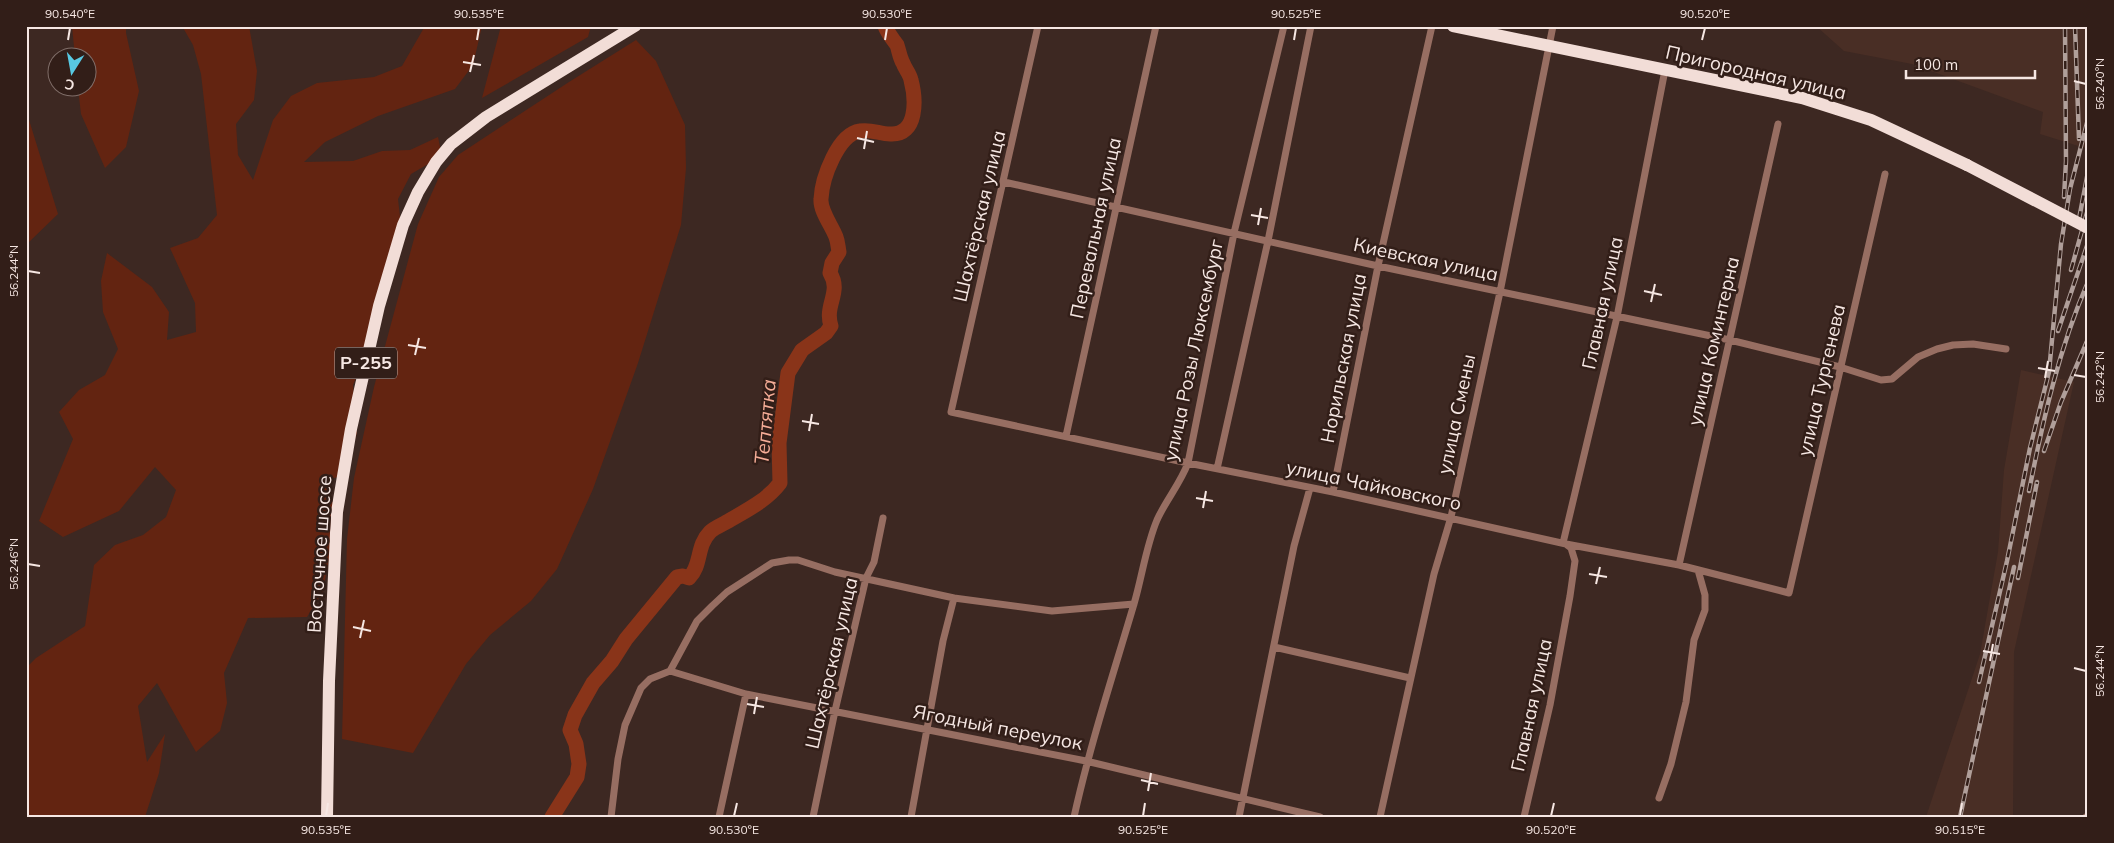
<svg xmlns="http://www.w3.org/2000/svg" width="2114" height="843" viewBox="0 0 2114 843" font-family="Mulish,sans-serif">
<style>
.built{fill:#492e25}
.green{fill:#632411}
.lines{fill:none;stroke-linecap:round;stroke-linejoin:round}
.river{stroke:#893419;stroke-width:15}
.street{stroke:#976e62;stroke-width:7}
.highway{stroke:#f2ddd7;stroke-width:12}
.rail-casing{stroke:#b09f9a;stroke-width:4.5}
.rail{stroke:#321e18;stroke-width:2.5;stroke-dasharray:8;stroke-linecap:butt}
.highway-bridge{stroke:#f2ddd7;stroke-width:12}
.ticks{fill:none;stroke:#f6e7e3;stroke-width:2}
.labels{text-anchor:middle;stroke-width:5;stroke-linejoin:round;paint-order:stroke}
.shield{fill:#321e18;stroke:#bbaba6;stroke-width:1}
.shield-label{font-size:18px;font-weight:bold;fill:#f6e7e3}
.street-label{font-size:19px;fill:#f6e7e3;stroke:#321e18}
.water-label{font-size:20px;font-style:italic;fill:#f6ad97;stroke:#321e18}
.neatline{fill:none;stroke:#f6e7e3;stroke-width:2}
.ticks-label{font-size:12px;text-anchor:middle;fill:#f6e7e3}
</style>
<rect width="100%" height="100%" fill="#3d2822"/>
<path class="built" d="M1816,26h272v123l-48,-15 3,-22 -131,-48 -68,-13z
M2021,370l53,12 -60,270 -1,165h-87l54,-163 18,-102 6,-82z"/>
<path class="green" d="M72,26h54v7l13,58 -13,56 -21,21 -24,-54 -3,-26h10v-30l-13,-1z
M182,26h67l8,45 -3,29 -18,24 2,31 15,25 20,-60 18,-24 26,-13 57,-6 28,-11 23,-40h57l-9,39 -18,24 -77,27 -53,26 -21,20 49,-1 29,-10 28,-1 28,-13 4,19 -31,18 -13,25 4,35 -33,112 -16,39 4,48 -13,42 -16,5 1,20 10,5 -16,86 -16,26 -59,1 -24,55 3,30 -7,28 -24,21 -39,-69 -19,23 9,56 18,-28 -6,39 -14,44h-119v-149l10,-10 49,-32 9,-61 21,-20 28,-10 23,-18 10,-27 -21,-23 -36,44 -56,26 -24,-16 34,-82 -14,-27 20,-22 26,-15 13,-26 -15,-37 -2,-31 6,-28 45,34 17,25 -2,28 29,-8 -1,-29 -25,-55 28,-10 19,-23 -16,-141 -8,-29z
M501,26h90l-3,11 -106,61z
M636,40l20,21 29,64 1,43 -5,57 -43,138 -45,126 -36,80 -26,32 -41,34 -24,29 -53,89 -71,-14 5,-200 7,-61 20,-91 44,-163 21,-47 19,-22 111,-73z
M26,110l32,104 -29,28 -3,-35z"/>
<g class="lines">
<path class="river" d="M552,817l25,-40 2,-13 -3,-20 -6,-14 5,-15 18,-32 19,-22 14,-22 51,-62 6,-1 6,2c13,-13 7,-32 21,-46 5,-5 14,-8 20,-12 19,-11 37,-20 50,-37l-1,-40 9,-70 14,-23 24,-17 5,-7c-7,-21 11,-34 -1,-53l2,-10 7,-11c-1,-5 -1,-10 -3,-15 -4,-11 -16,-26 -15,-38 1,-21 17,-65 39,-68 11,-2 20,3 30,3 28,2 26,-35 21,-54 -1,-6 -6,-11 -8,-17 -3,-5 -4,-12 -6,-18 -4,-6 -9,-11 -12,-19"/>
<path class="street" d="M1038,26l-87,386 237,51 145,29 233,52 113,21 110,28 96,-419
M1004,182l374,84 352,74 110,27 41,13 11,-1 26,-22 19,-8 16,-4 20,-1 33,5
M1066,436l90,-410
M1217,469l51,-228 43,-215
M1333,492l45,-226 54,-240
M1563,543l54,-226 48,-247
M1679,565l99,-441
M1274,647l136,31
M670,671l76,23 340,67 234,56
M1659,798l12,-34 15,-62 8,-62 11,-30v-15l-7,-25
M611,817l7,-58 7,-34 16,-37 9,-9 20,-8 27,-50 15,-15 15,-14 45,-29 17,-3h9l37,12 119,26 98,13 82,-7
M719,817l27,-123
M813,817l22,-106 31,-133 8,-16 9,-44
M911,817l32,-176 11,-43
M1074,817c16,-72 39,-142 60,-213 8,-27 12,-58 23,-84 9,-20 23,-36 31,-57l46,-230 50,-207
M1239,817l55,-271 16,-58
M1380,817l54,-243 17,-57 49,-225 53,-266
M1524,817l26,-112 20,-109 5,-35 -4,-13 -4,-3
M2086,817l2,-1"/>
<path class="highway" d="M1453,26l349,72 69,22 96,45
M327,817l2,-136 8,-169 14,-83 28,-123 24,-81 15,-33 18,-30 15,-18 35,-27 149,-91"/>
<g class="rail-casing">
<path id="rail" d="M2075,26l4,113
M2064,197l2,-36 -1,-135
M2079,219l9,-47
M2071,270l17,-61
M2058,331l30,-88
M2044,451l17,-49 27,-63
M2029,491c14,-71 30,-143 59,-209
M2018,578l19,-96
M1979,682l28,-121 23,-113 19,-76 12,-128 9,-55 18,-70
M1960,817l54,-250"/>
</g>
<use href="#rail" class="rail"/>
<path class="highway-bridge" d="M1967,165l121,63"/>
</g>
<path class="ticks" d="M68,40l2,-12M477,40l2,-12M885,40l2,-12M1294,40l2,-12M1702,40l3,-12M463,62l18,3M470,72l4,-17M2074,81l12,3M857,138l17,4M864,149l3,-18M1251,215l17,3M1258,225l3,-17M28,271l12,2M1644,291l18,4M1651,302l4,-18M408,345l18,3M415,355l4,-17M2038,368l17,3M2074,375l12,2M2045,378l3,-17M802,421l17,3M809,431l3,-17M1196,498l17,3M1203,508l3,-17M28,564l12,2M1589,574l18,3M1596,584l4,-17M353,627l18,4M360,638l4,-18M1983,651l17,3M1990,661l3,-17M2074,668l12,3M747,704l17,3M754,714l3,-17M1141,780l17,4M1148,791l3,-18M326,816l2,-13M734,816l3,-13M1143,816l2,-13M1551,816l3,-13M1960,816l2,-13"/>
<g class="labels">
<rect class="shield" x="335" y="347.5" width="62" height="31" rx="4"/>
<g class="shield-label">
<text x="366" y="369">Р-255</text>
</g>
<g class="street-label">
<text transform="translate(1756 72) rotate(13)" y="7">Пригородная улица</text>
<text transform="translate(979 216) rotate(-77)" y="7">Шахтёрская улица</text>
<text transform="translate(1095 228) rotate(-78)" y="7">Перевальная улица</text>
<text transform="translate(1426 259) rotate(12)" y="7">Киевская улица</text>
<text transform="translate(1602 303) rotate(-78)" y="7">Главная улица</text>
<text transform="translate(1713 341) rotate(-77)" y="7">улица Коминтерна</text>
<text transform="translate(1193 350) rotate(-78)" y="7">улица Розы Люксембург</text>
<text transform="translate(1343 358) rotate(-79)" y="7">Норильская улица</text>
<text transform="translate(1821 380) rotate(-77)" y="7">улица Тургенева</text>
<text transform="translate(1456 414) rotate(-78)" y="7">улица Смены</text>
<text transform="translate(1374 485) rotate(12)" y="7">улица Чайковского</text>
<text transform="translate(319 554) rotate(-86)" y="7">Восточное шоссе</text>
<text transform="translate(831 663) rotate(-77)" y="7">Шахтёрская улица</text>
<text transform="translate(1531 705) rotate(-78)" y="7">Главная улица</text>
<text transform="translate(998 727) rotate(11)" y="7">Ягодный переулок</text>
</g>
<g class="water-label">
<text transform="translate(765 422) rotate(-85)" y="7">Тептятка</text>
</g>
</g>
<rect width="2114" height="843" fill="none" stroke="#321e18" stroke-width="55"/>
<g transform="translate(72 72) rotate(191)"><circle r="24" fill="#321e18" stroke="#806e69"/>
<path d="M0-4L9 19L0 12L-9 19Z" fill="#58c9e3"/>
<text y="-8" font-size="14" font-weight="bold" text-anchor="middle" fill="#f6e7e3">С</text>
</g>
<path d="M1906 70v8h129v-8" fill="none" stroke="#f6e7e3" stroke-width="2.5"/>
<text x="1914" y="70" font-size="15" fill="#f6e7e3" stroke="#321e18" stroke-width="4" paint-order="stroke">100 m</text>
<rect x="28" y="28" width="2058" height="788" class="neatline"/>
<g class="ticks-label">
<text x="70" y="18">90.540°E</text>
<text x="479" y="18">90.535°E</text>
<text x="887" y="18">90.530°E</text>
<text x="1296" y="18">90.525°E</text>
<text x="1705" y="18">90.520°E</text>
<text transform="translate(2100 84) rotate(-90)" y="4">56.240°N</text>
<text transform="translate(14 271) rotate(-90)" y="4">56.244°N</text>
<text transform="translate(2100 377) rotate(-90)" y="4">56.242°N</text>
<text transform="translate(14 564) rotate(-90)" y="4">56.246°N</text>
<text transform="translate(2100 671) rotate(-90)" y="4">56.244°N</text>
<text x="326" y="834">90.535°E</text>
<text x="734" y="834">90.530°E</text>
<text x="1143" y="834">90.525°E</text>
<text x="1551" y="834">90.520°E</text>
<text x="1960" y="834">90.515°E</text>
</g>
</svg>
